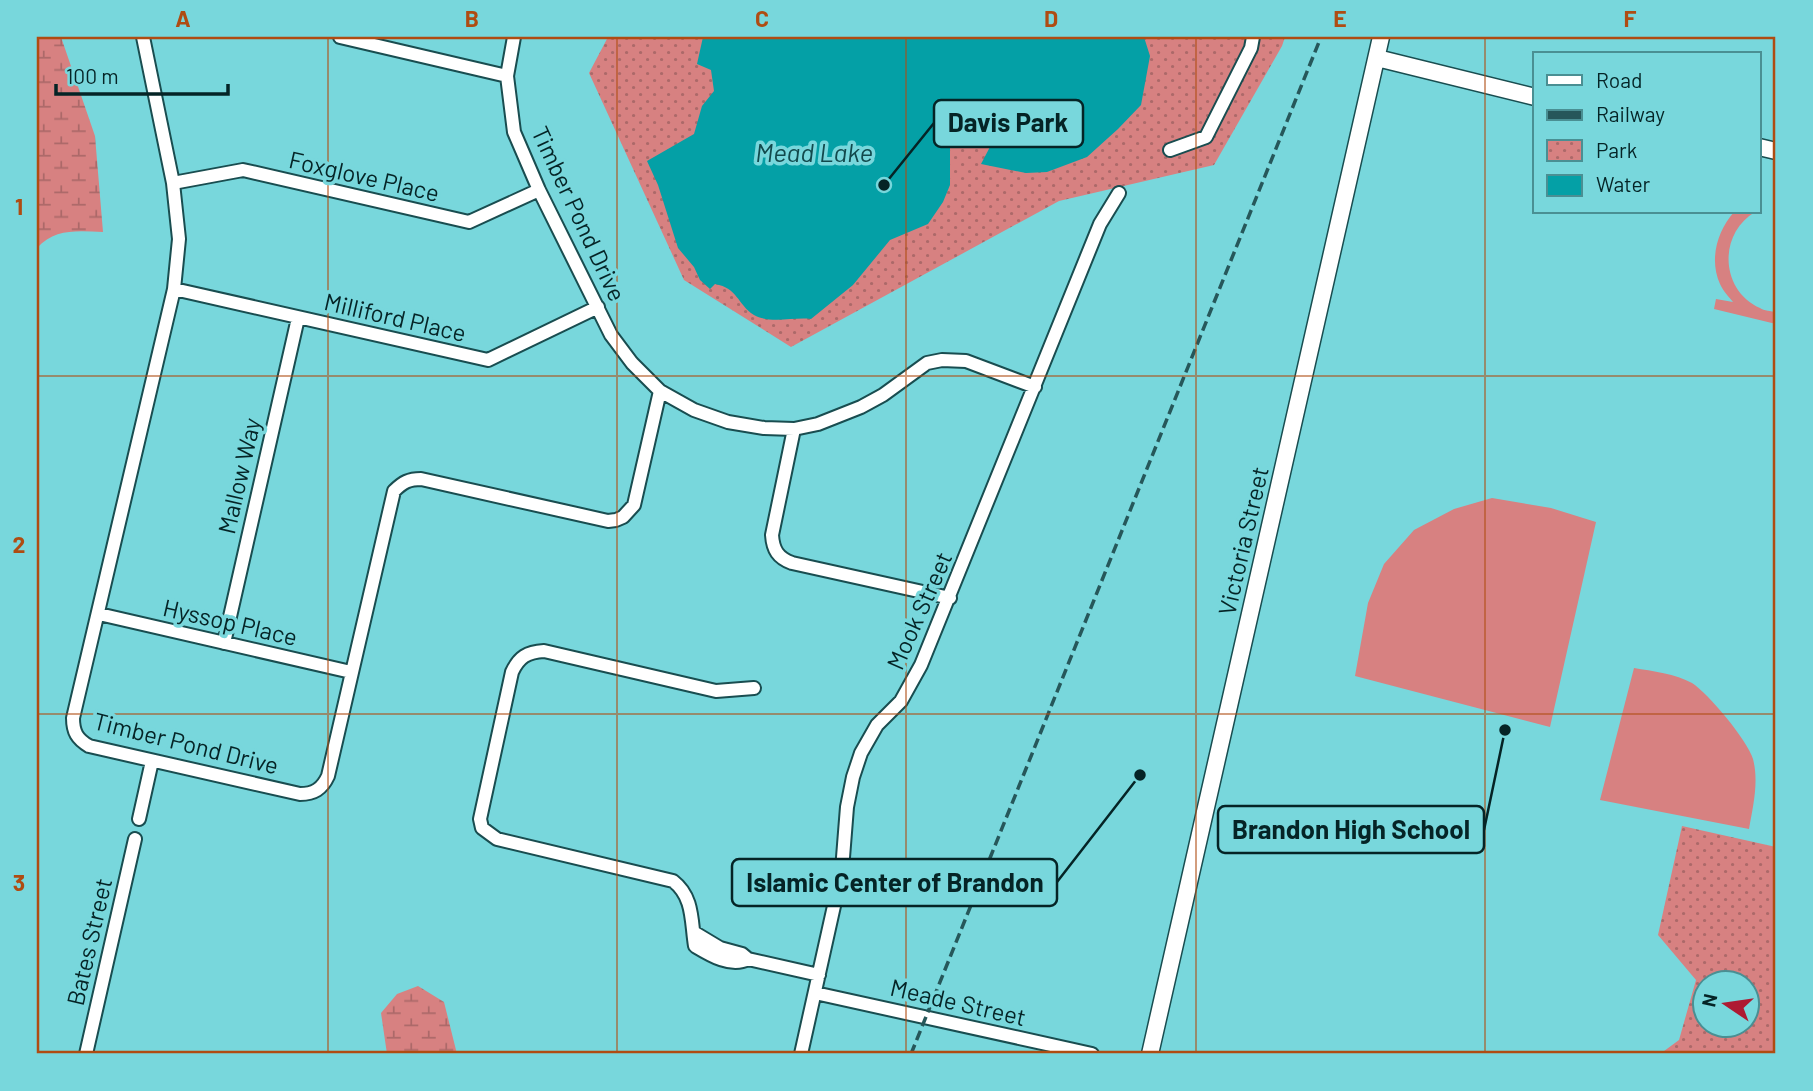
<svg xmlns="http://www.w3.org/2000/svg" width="1813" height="1091" viewBox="0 0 1813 1091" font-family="Barlow,sans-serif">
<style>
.grass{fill:#d78181}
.wetland{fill:url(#wetland-marsh)}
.park{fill:url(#park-dots);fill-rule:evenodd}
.water{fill:#04a0a6}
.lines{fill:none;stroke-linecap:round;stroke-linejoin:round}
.minor-casing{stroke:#194d50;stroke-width:16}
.tertiary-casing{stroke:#194d50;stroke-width:19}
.minor{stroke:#fff;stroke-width:12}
.tertiary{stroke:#fff;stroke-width:16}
.rail{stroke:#26575a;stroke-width:3.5;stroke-dasharray:10 5;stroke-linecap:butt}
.grid{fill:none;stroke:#af4c12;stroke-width:2;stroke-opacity:0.55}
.labels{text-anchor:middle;stroke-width:7;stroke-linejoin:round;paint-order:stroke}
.street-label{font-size:24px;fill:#052426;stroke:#78d7dc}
.water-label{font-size:26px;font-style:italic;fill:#12494c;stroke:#78d7dc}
.leader{fill:none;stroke:#052426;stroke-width:2.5}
.callout-dot{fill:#052426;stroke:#78d7dc;stroke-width:2.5}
.callout{fill:#78d7dc;stroke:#052426;stroke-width:2.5}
.callout-label{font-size:26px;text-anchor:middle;font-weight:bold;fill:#052426}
.neatline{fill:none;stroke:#af4c12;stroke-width:2.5}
.grid-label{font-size:23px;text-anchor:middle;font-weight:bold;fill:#af4c12}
</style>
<defs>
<pattern id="wetland-marsh" width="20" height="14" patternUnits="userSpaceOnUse" patternTransform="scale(1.75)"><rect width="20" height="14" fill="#d78181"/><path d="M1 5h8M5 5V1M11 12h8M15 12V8" fill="none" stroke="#ac6969"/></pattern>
<pattern id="park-dots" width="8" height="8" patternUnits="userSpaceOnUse" patternTransform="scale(1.75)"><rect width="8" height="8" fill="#d78181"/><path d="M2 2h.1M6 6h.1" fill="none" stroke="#ac6969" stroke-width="1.8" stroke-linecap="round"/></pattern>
</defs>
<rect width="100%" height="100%" fill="#78d7dc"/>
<path class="grass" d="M1734,212h21c-37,22 -35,78 5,96 4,3 11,3 16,4v12l-62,-15 2,-10 17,3c-4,-5 -10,-11 -13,-18 -11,-24 -3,-53 14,-72z
M1492,498l59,10 45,14 -46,205 -195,-51 13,-73 16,-39 30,-34 40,-21z
M1634,668c18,3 42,6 58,15 16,10 56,58 61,76 6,23 0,47 -4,70l-149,-29z"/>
<path class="wetland" d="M37,37h24l34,99 8,96c-25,-1 -48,-4 -66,16z
M418,986l26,16 13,52h-70l-6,-41 16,-19z"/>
<path class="park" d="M608,37h677l-3,9 -68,119 -155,36 -268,146 -107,-67 -95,-207z
M1682,826l94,21v207h-116l19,-14 17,-60 -38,-45zM1704,982h42v42h-42z"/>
<path class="water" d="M703,37h441l6,19 -9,49 -23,24 -31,28 -40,15 -21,1 -45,-9 10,-19 -5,-2 -20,-24 -4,18 -12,3v45l-7,17 -15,22 -38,16 -37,45 -42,34c-18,-2 -41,5 -57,-4 -17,-11 -16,-27 -39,-31l-5,5 -10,-9 -6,-13 -16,-19 -20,-63 -11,-24 47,-27 8,-28 12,-15 -3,-21 -14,-6z"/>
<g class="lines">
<g class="minor-casing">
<path id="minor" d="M143,37l30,146 6,56 -5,50 -101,429c0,14 4,21 16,28l211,48c14,0 22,-5 28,-18l66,-285c9,-9 15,-12 27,-12l187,42 8,-1 7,-3 11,-12 26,-114
M340,37l167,39
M514,37l-7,39 7,56 25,58 72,145 21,28 28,28 34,19 34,12 36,6 30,1 24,-5 43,-17 22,-12 44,-32 15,-3 24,1 69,26
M1170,150l36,-13 45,-89 2,-11
M173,183l70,-13 226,52 70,-32
M174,289l314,71 110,-53
M794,429l-22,106c1,15 6,23 20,28l158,35
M99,614l252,58
M224,643l74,-325
M139,819l13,-58
M695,933l25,15 22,6 6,5 71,16
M748,959c-17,9 -38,-4 -53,-13 -4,-24 -1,-49 -22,-65l-176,-42 -15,-11 -2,-9 32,-147c7,-15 15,-20 32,-21l172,40 38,-3
M815,993l277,61
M86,1054l49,-215
M801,1054l41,-184 5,-63 6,-30 8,-24 16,-28 24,-24 20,-36 179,-441 19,-31"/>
</g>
<g class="tertiary-casing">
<path id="tertiary" d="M1377,58l158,39
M1759,147l17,4
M1150,1054l231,-1017"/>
</g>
<use href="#minor" class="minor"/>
<use href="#tertiary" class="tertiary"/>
<path class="rail" d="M911,1054l410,-1017"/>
</g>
<path class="grid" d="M328,37v1017M617,37v1017M906,37v1017M1196,37v1017M1485,37v1017M37,376h1739M37,714h1739"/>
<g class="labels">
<g class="street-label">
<text transform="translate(364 177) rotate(13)" y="8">Foxglove Place</text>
<text transform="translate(578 214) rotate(65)" y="8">Timber Pond Drive</text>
<text transform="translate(395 318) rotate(13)" y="8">Milliford Place</text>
<text transform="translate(240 476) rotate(-77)" y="8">Mallow Way</text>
<text transform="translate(1244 541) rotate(-77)" y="8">Victoria Street</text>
<text transform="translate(920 611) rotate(-66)" y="8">Mook Street</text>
<text transform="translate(230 623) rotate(13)" y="8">Hyssop Place</text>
<text transform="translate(186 744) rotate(14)" y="8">Timber Pond Drive</text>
<text transform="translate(90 942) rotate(-77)" y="8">Bates Street</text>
<text transform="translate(958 1003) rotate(13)" y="8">Meade Street</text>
</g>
<g class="water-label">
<text x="814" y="162">Mead Lake</text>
</g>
</g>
<path class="leader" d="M884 185L934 123M1505 730L1484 830M1140 775L1057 882"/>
<g class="callout-dot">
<circle cx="884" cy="185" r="7"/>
<circle cx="1505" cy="730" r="7"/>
<circle cx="1140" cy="775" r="7"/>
</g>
<g class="callout">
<rect x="934" y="100" width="149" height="47" rx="7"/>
<rect x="1218" y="806" width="266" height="47" rx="7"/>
<rect x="732" y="859" width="325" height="47" rx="7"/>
</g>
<g class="callout-label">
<text x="1008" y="132">Davis Park</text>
<text x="1351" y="839">Brandon High School</text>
<text x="895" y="892">Islamic Center of Brandon</text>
</g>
<rect width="1813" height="1091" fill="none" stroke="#78d7dc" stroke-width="77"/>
<rect x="1533" y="52" width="228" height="161" fill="#78d7dc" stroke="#4a8f93" stroke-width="2"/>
<rect x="1547" y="75" width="35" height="10" fill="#ffffff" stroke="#4a8f93" stroke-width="2"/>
<text x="1596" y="88" font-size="21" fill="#052426">Road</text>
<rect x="1547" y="110" width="35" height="10" fill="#26575a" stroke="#4a8f93" stroke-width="2"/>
<text x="1596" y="122" font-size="21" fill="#052426">Railway</text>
<rect x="1547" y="140" width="35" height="21" fill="url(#park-dots)" stroke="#4a8f93" stroke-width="2"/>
<text x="1596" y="158" font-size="21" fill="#052426">Park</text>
<rect x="1547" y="175" width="35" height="21" fill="#04a0a6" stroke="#4a8f93" stroke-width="2"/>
<text x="1596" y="192" font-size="21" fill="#052426">Water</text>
<g transform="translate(1726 1004) rotate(283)"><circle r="33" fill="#78d7dc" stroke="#4a8f93" stroke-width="2"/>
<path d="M0-5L12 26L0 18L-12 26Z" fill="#ae1a32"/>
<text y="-10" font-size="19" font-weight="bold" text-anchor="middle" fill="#052426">N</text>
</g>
<path d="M56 84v10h172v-10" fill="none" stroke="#052426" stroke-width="3.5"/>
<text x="66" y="84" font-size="21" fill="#052426" stroke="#78d7dc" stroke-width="5" paint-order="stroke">100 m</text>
<rect x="38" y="38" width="1736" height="1014" class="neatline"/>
<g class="grid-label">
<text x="183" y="27">A</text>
<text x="472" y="27">B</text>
<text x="762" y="27">C</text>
<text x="1051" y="27">D</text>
<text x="1340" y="27">E</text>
<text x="1630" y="27">F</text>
<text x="19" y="215">1</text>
<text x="19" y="553">2</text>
<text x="19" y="891">3</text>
</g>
</svg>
